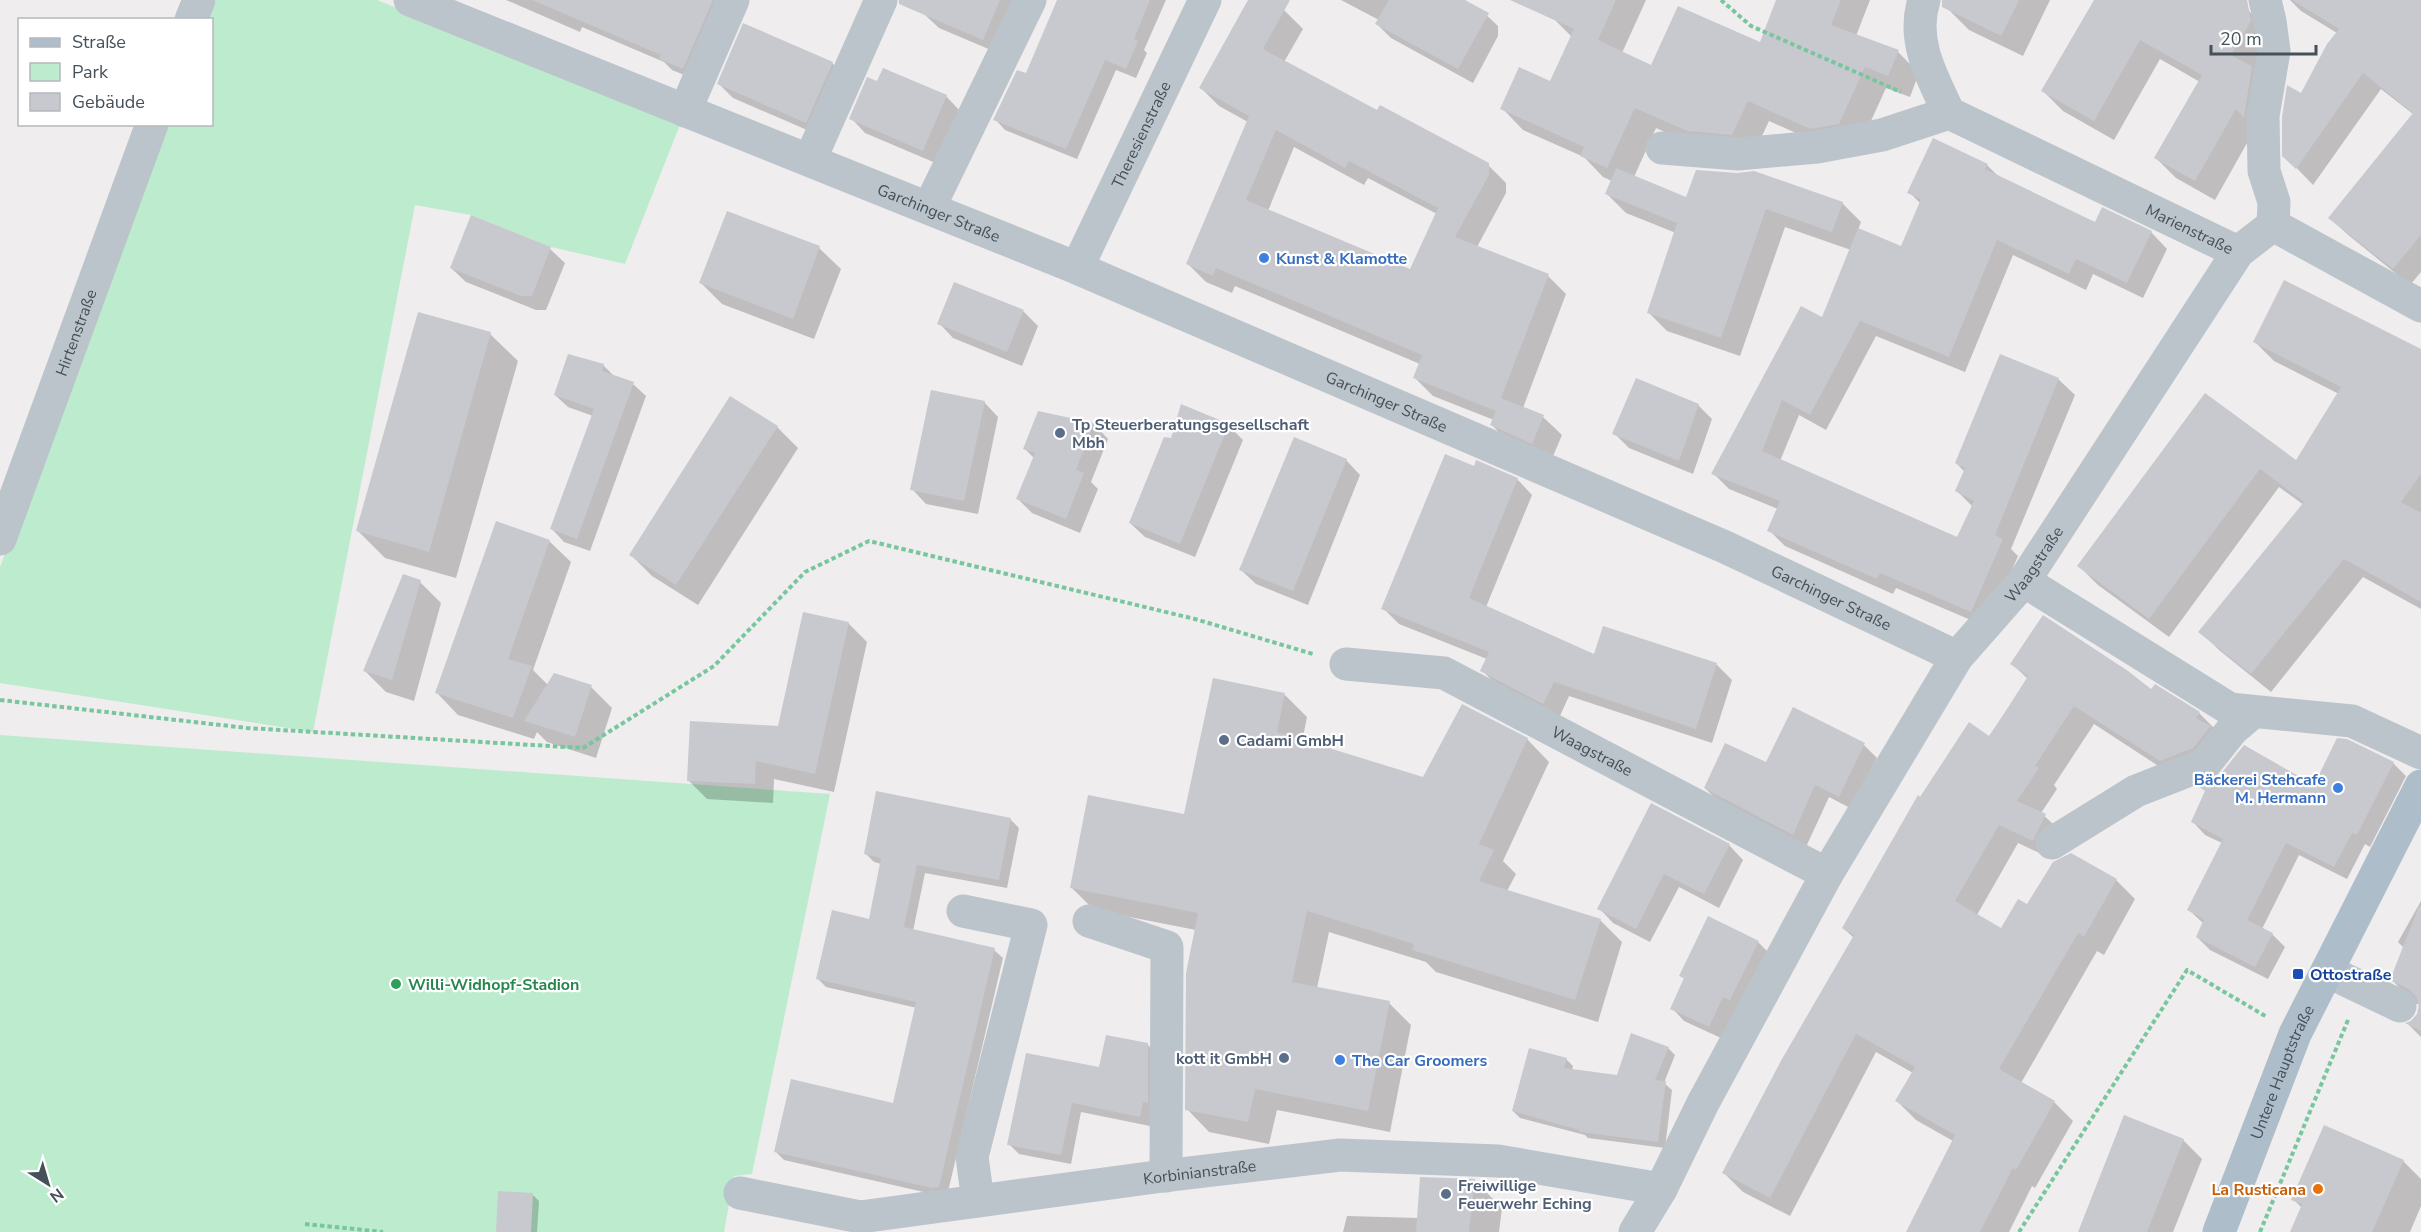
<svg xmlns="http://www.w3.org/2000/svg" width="2421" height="1232" viewBox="0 0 2421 1232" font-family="'Nunito Sans',sans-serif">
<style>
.green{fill:#bdebce}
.shadow{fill:#0003;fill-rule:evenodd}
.building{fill:#c7c9cf;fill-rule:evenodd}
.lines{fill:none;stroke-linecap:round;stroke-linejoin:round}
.path{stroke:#78c69e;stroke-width:4;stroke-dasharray:4.5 3;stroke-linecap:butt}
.minor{stroke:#bcc4cb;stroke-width:33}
.major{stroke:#aebdca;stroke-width:33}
.shop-dot{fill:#3f7fe0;stroke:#fff;stroke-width:2}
.service-dot{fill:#5c6f8a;stroke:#fff;stroke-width:2}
.transit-dot{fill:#1a4fb4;stroke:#fff;stroke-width:2}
.leisure-dot{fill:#2e9e5b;stroke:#fff;stroke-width:2}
.food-dot{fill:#e8710a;stroke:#fff;stroke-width:2}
.labels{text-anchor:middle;stroke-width:4.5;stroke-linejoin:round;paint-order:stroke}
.street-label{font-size:16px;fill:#465059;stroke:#fff}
.shop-label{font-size:16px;font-weight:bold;fill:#366cbe;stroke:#fff;text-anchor:start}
.service-label{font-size:16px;font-weight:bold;fill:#4e5e75;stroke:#fff;text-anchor:start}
.transit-label{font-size:16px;font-weight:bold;fill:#164399;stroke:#fff;text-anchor:start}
.leisure-label{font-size:16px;font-weight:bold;fill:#27864d;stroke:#fff;text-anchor:start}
.food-label{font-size:16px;font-weight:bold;fill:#c56008;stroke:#fff;text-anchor:end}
</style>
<rect width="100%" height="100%" fill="#efeded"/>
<path class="green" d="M216,0h161l304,122 -56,142 -74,-17 -80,-32 -56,-10 -102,527 -313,-49v-116l168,-442 44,-1v-104l-4,-1z
M0,735l830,59 -78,380 -18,2 -10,56h-724z"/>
<path class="shadow" d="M506,0h223l-35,79 -22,-9 -8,-8 -82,-35 -2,5z
M930,0h91l-23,53 -59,-25 -15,-14z
M1080,0h86l-22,50 3,3 -11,25 -20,-8 -39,89 -72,-29 -10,-11z
M1249,0h16l19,10 19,19 -19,33 94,50 110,53 18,18v10l-29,54 71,29 18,18 -43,114 20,9 19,18 -11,26 -41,-17 -18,-19 2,-5 -61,-24 -18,-18 5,-14 -185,-78 -3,7 -26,-11 -19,-19 61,-141 -29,-16 -18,-18zM1294,147l70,38 4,-7 69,36 -26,57 -143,-60z
M1341,0h121l21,12 15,14v10l-25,47 -82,-45 -14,-14 2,-4z
M1562,0h84l-24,53 30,14 109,-22 17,-45h92l-14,36 42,16 21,21 -9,24 -24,-9 -26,57 -28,4 -63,-28 -16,34 -43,-3 -54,-24 -22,49 53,22 155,4 19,19 -3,8 44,18 19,-44 -12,-12 78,-27 13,13 95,46 56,8 16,17 -24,49 -50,-24 -7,16 -73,-35 -48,117 -89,-36 -50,94 -27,-15 -19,46 178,77 15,-31 -16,-16 8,-19 -9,-9 45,-107 57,23 17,16 -64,154 7,7 -31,71 -91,-39 -3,6 -108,-48 -16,-16 9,-21 -49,-20 -16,-16 110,-154 28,-69 -66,-23 -45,129 -73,-25 -19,-19 28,-79 -50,-20 -19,-19 5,-13 -9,-4 -19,-20 -61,-27 -21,-22 49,-25 21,-46 -18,-18z
M1953,0h97l-27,56 -54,-26 -21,-21z
M2095,0h138l14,9 20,21 3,11 -16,29 18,18 -16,39 -41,73 -39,-22 -20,-20 44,-76 -40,-23 -46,81 -51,-29 -20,-20z
M2290,0h131v272l-11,13 -63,-51 -17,-16 83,-104 -32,-25 -68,96 -29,-30 18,-60 35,-62 -36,-22z
M832,63l15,15 -26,58 -88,-38 -14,-14z
M946,96l14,15 -22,53 -73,-31 -14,-15z
M728,213l91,35 22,21 -27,70 -92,-35 -21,-21z
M472,217l78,32 15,14 -19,47h-10l-70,-28 -15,-14z
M955,284l69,28 14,14 -16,40 -69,-28 -14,-15z
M490,334l28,27 -62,217 -71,-20 -28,-28z
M2255,342l166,14v253l-58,-32 -92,115 -52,-42 -19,-19 104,-126 -25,-18 -110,150 -71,-52 -19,-19 126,-171 92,67 42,-68 -65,-33z
M603,365l12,12 18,7 13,12 -56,155 -26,-9 -12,-13 41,-113 -25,-9 -13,-12z
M984,402l14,15 -20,97 -52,-10 -14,-15z
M1698,405l14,14 -19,55 -64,-26 -15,-15z
M1039,413l55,11 14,15 -17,43 7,7 -18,44 -48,-20 -14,-14 16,-41 -10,-10z
M1228,425l15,15 -48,117 -50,-20 -15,-14z
M777,427l21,21 -100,157 -46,-29 -21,-21z
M1346,460l14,15 -52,130 -52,-21 -15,-14z
M1475,468l42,11 15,16 -46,112 108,49 10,-28 113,37 15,15 -20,63 -143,-47 -10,22 -62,-32 -15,-16 5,-11 -88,-35 -16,-16z
M549,541l22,21 -38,108 15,15 43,2 21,21 -16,50 -49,-16 -10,-10 -3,7 -76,-24 -21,-22z
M420,582l21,21 -27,98 -28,-9 -21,-21z
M848,623l19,19 -33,150 -60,-13 -1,24 -66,-4 -19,-19 91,-53z
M2012,664l140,27 47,22 19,19 -38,48 -86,-56 -40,61 3,4 -16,24 23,21 -12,25 -34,-16 -41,72 25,15 26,-23 43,-52 45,25 19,19 -31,56 -7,-4 -76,132 33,19 19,19 -38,67 -3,-2 -23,46h-102l46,-91 -37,-21 -19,-19 16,-28 -37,-21 -86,164 -47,-24 -19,-19 130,-235 -11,-10 78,-129 68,-61 39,-59z
M1285,695l22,22 -5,25 122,37 103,-40 22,23 -46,99 13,13 -9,17 93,29 22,22 -24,80 -162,-50 -10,-10 -97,-30 -12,56 72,15 22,22 -21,107 -113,-22 -8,34 -60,-12 -22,-23 9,-179 -102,-20 -22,-22 114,-72z
M1794,709l70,36 13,13 -25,51 -23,-12 -23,50 -88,-46 -13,-13 61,-24z
M2347,741l46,22 13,13 -36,71 -5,-3 -18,35 -48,-24 -37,74 10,5 13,13 -17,32 -58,-29 -13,-13 7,-13 -15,-14 33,-67 -17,-8 -12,-13 121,-35z
M1652,805l77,40 14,15 -24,48 -40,-21 -29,55 -37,-19 -14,-15z
M1010,819l9,9 -12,60 -82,-15 -12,58 81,19 9,8 -56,238h-6l-157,-36 -8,-8 118,-48 23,-96 -91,-21 -8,-8 53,-58 10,-57 -7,-2 -8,-8z
M2421,901v136l-13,-13 10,-10 2,-9 -6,-2 -22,-23 12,-32 -6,-6z
M1758,942l12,12 -49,84 -37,-17 -12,-13 13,-28 -4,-5z
M1147,1044l10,11 -7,71 -69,-14 -10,52 -52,-10 -10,-10 91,-75z
M1668,1048l7,7 -11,28 8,7 -7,58 -77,-10 -3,-3 -65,-17 -7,-7 53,-52 7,7 -1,4 46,7z
M2183,1140l19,19 -29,73h-93z
M2403,1161l18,18v27l-11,26h-118l10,-24 -9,-9z
M1474,1180l28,28 -3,24h-156l4,-16 72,2z
M532,1194l7,7 -2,31h-39z"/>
<path class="building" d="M532,0h181l-30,69 -24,-10 2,-4z
M899,0h101l-17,40 -84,-36z
M1057,0h93l-16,39 4,2 -12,28 -21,-9 -39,89 -73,-29 24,-50 9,3z
M1248,0h42l-27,49 114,61 3,-5 109,58v12l-34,62 94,37 -48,124 43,17 -12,29 -42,-19 6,-14 -83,-33 9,-23 -206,-87 -3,8 -27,-12 63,-148 -50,-28zM1276,130l69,38 4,-7 89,47 -28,61 -164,-69z
M1389,0h76l24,13 -31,56 -83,-45z
M1510,0h106l-18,40 53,25 27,-59 82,36 16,-42h65l-10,25 68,25 -11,26 -23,-9 -26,57 -29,5 -62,-28 -16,34 -45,-4 -52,-23 -28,60 -27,-12 4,-9 -84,-38 19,-42 31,14 24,-52z
M1942,0h77l-18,36 -59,-29z
M2094,0h153l4,21 -20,34 21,11 -8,52 -8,-9 -41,72 -41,-23 48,-83 -62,-35 -46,81 -53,-30z
M2292,0h129v235l-28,34 -65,-51 85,-105 -50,-40 -67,96 -14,-13v-39l5,-32 14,8 26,-49 12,-15z
M743,23l90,39 -27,61 -89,-39z
M883,68l64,27 -24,56 -74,-32 18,-42 10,4z
M1933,138l55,26 -3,5 110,53 7,-15 50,24 -25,52 -51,-24 -7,15 -72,-34 -48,117 -89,-36 -50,94 -28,-15 -20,51 195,86 17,-36 -19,-10 10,-23 -10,-5 45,-109 59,24 -64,157 8,4 -32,73 -91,-39 -3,6 -110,-48 13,-30 -69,-27 90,-168 21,11 36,-89 43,18 20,-47 -14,-6z
M1616,168l70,29 10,-27 41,3 17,-2 89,31 -11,30 -66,-23 -45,129 -74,-25 30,-90 -72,-29z
M727,211l93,35 -27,73 -94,-36z
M471,215l80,32 -19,49h-11l-71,-28z
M2284,280l137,69v125l-20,28 20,11v89l-77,-43 -93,115 -53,-42 106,-130 -44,-33 -111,150 -72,-53 128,-173 91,67 45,-73 -88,-45z
M954,282l70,28 -17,42 -70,-28z
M418,312l73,20 -62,220 -73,-21z
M568,354l36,10 -2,7 32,11 -57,157 -27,-10 44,-120 -40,-14z
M1636,378l63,26 -20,57 -67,-27z
M931,390l54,11 -21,100 -54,-11z
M730,396l48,30 -102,159 -47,-30z
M1181,404l48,20 -49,120 -51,-21 35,-86 7,1z
M1038,411l56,12 -18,47 8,3 -18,46 -50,-20 19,-46 -12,-4z
M1294,437l53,22 -54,132 -54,-21z
M1445,454l29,12 2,-6 42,18 -49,120 125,56 9,-28 114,37 -21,66 -142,-47 -11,22 -63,-33 9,-19 -108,-43z
M496,521l54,19 -42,119 24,7 -19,52 -78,-25z
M403,574l18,6 -29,100 -29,-9z
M803,612l46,10 -34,152 -59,-13 -1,23 -68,-3 3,-60 88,5z
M2043,615l85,56 23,18 4,-5 45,28 -4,6 15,8 -18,22 -33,13 -86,-55 -39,60 4,2 -22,33 29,13 -13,27 -34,-16 -44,76 46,27 17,-29 9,5 26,-42 18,-9 46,26 -33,58 -6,-4 -79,136 56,32 -39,69 -3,-2 -33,64h-74l49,-97 -60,-34 20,-34 -59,-33 -86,164 -48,-25 60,-114 72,-124 -12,-7 76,-133 2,2 49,-75 20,14 20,-30 19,-30 -18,-12z
M554,673l38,12 -17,52 -51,-16z
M1213,678l72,15 -8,39 146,45 39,-73 66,34 -49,106 15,6 -15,31 122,38 -26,81 -163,-50 2,-6 -107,-33 -15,71 98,19 -22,110 -113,-22 -7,33 -63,-12 1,-137 12,-60 -128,-25 18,-93 96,19z
M1793,707l72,36 -26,54 -24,-12 -22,50 -89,-47 21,-45 41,19z
M2337,738l10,1 47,23 -37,73 -5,-2 -18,34 -48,-24 -39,77 26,13 -18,34 -59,-30 8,-18 -17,-9 36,-71 -32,-17 14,-31 -6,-4 20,-11 25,-31 70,40z
M876,791l135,27 -12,62 -82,-15 -13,62 91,21 -56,239 -7,1 -158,-36 17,-73 102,24 23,-101 -100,-23 16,-69 37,9 12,-61 -17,-4z
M1651,803l79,41 -26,50 -40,-20 -28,55 -39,-20z
M2419,906h2v125l-16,-8 6,-2 6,-7 2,-9 -3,-9 -8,-7 -18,-9z
M1708,916l51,25 -29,59 -7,-3 -14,30 -39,-18 14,-31 -5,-2z
M1631,1033l38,14 -14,33 11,1 -8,61 -79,-10v-2l-67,-19 17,-63 38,10 -3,10 53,7z
M1106,1035l42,8v60l-5,-1 -3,15 -68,-14 -11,52 -54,-10 19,-92 73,14z
M2124,1115l60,24 -37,93h-69z
M2324,1125l80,35 -32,72h-82l12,-28 -11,-4z
M1420,1177l55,2 -6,53h-53z
M498,1191l35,2 -2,39h-35z"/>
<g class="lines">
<path class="path" d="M1721,0l30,26 150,66
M0,700l247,28 336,20 131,-82 91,-94 64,-31 326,78 118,35
M305,1224l78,8
M2019,1232l168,-262 80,47
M2260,1232l88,-212"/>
<g class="minor">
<path id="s1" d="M410,0l667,268 648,279 232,110"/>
<path d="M1924,0c-13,41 8,77 25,113"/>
<path d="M2265,0l5,21 4,30 -11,65 1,55 10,31 -1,23"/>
<path d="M191,20l8,-20"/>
<path d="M685,111l48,-111"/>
<path id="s2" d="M1949,113l289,139"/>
<path d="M1662,148l76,6 79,-7 65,-12 67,-22"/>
<path d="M810,160l71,-160"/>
<path d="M929,208l101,-208"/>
<path id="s3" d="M1077,268l128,-268"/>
<path id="s4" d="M0,539l152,-415"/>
<path d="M2024,581l206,128 122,12 69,32"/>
<path id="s5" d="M1346,664l98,9 383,201"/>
<path d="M2052,843l84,-52 69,-27 27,-34 21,-18"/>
<path d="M963,911l68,14 -59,232 6,44"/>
<path d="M1089,921l78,26 -1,229"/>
<path d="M2327,971l73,35"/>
<path id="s6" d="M740,1193l120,24 303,-41 177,-21 158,6 163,28"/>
<path id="s7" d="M1635,1232l26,-43 42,-86 124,-229 130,-217 67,-76 214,-329 35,-27 148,81"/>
</g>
<path class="major" id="s8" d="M2219,1232l76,-198 126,-248"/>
</g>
<g class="shop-dot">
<circle cx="1264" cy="258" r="6"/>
<circle cx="2338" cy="788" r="6"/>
<circle cx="1340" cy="1060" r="6"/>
</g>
<g class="service-dot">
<circle cx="1060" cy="433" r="6"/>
<circle cx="1224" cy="740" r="6"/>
<circle cx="1284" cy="1058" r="6"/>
<circle cx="1446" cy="1194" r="6"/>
</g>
<rect class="transit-dot" x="2292" y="968" width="12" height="12" rx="3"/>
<circle class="leisure-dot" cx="396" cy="984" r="6"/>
<circle class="food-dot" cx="2318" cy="1189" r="6"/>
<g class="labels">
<g class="street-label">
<text dy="6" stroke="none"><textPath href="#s3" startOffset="148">Theresienstraße</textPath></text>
<text dy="6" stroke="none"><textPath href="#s1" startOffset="570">Garchinger Straße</textPath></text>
<text dy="6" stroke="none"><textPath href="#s2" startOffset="267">Marienstraße</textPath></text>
<text dy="6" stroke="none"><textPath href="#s4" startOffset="220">Hirtenstraße</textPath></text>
<text dy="6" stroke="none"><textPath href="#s1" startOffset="1056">Garchinger Straße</textPath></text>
<text dy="6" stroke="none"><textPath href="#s7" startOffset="780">Waagstraße</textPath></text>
<text dy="6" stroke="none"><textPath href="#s1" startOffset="1542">Garchinger Straße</textPath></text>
<text dy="6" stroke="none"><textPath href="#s5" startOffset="266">Waagstraße</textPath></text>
<text dy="6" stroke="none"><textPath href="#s8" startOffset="172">Untere Hauptstraße</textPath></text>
<text dy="6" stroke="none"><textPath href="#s6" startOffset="465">Korbinianstraße</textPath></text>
</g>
<g class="shop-label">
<text x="1276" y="264">Kunst &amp; Klamotte</text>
<text x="2326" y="785" text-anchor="end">Bäckerei Stehcafe<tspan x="2326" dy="18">M. Hermann</tspan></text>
<text x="1352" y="1066">The Car Groomers</text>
</g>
<g class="service-label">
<text x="1072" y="430">Tp Steuerberatungsgesellschaft<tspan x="1072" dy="18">Mbh</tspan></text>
<text x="1236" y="746">Cadami GmbH</text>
<text x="1272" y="1064" text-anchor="end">kott it GmbH</text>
<text x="1458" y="1191">Freiwillige<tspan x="1458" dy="18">Feuerwehr Eching</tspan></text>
</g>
<g class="transit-label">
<text x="2310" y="980">Ottostraße</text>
</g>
<g class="leisure-label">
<text x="408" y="990">Willi-Widhopf-Stadion</text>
</g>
<g class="food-label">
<text x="2306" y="1195">La Rusticana</text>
</g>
</g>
<rect x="18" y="18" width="195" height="108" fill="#ffffff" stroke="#b5b9bd" stroke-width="1.5"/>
<rect x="30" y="38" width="30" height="9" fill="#aebdca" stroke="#b5b9bd" stroke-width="1.5"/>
<text x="72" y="48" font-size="18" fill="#465059">Straße</text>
<rect x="30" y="63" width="30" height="18" fill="#bdebce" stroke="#b5b9bd" stroke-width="1.5"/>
<text x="72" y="78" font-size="18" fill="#465059">Park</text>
<rect x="30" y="93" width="30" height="18" fill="#c7c9cf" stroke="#b5b9bd" stroke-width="1.5"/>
<text x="72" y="108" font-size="18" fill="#465059">Gebäude</text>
<g transform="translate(48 1184) rotate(143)" stroke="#ffffff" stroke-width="4.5" paint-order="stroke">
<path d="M0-4.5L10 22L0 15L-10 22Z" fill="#465059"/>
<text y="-9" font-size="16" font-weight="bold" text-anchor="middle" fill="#465059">N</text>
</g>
<path d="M2211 45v9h105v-9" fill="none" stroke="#465059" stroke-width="3"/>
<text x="2220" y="45" font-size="18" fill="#465059" stroke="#ffffff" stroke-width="4.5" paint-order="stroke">20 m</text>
</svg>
